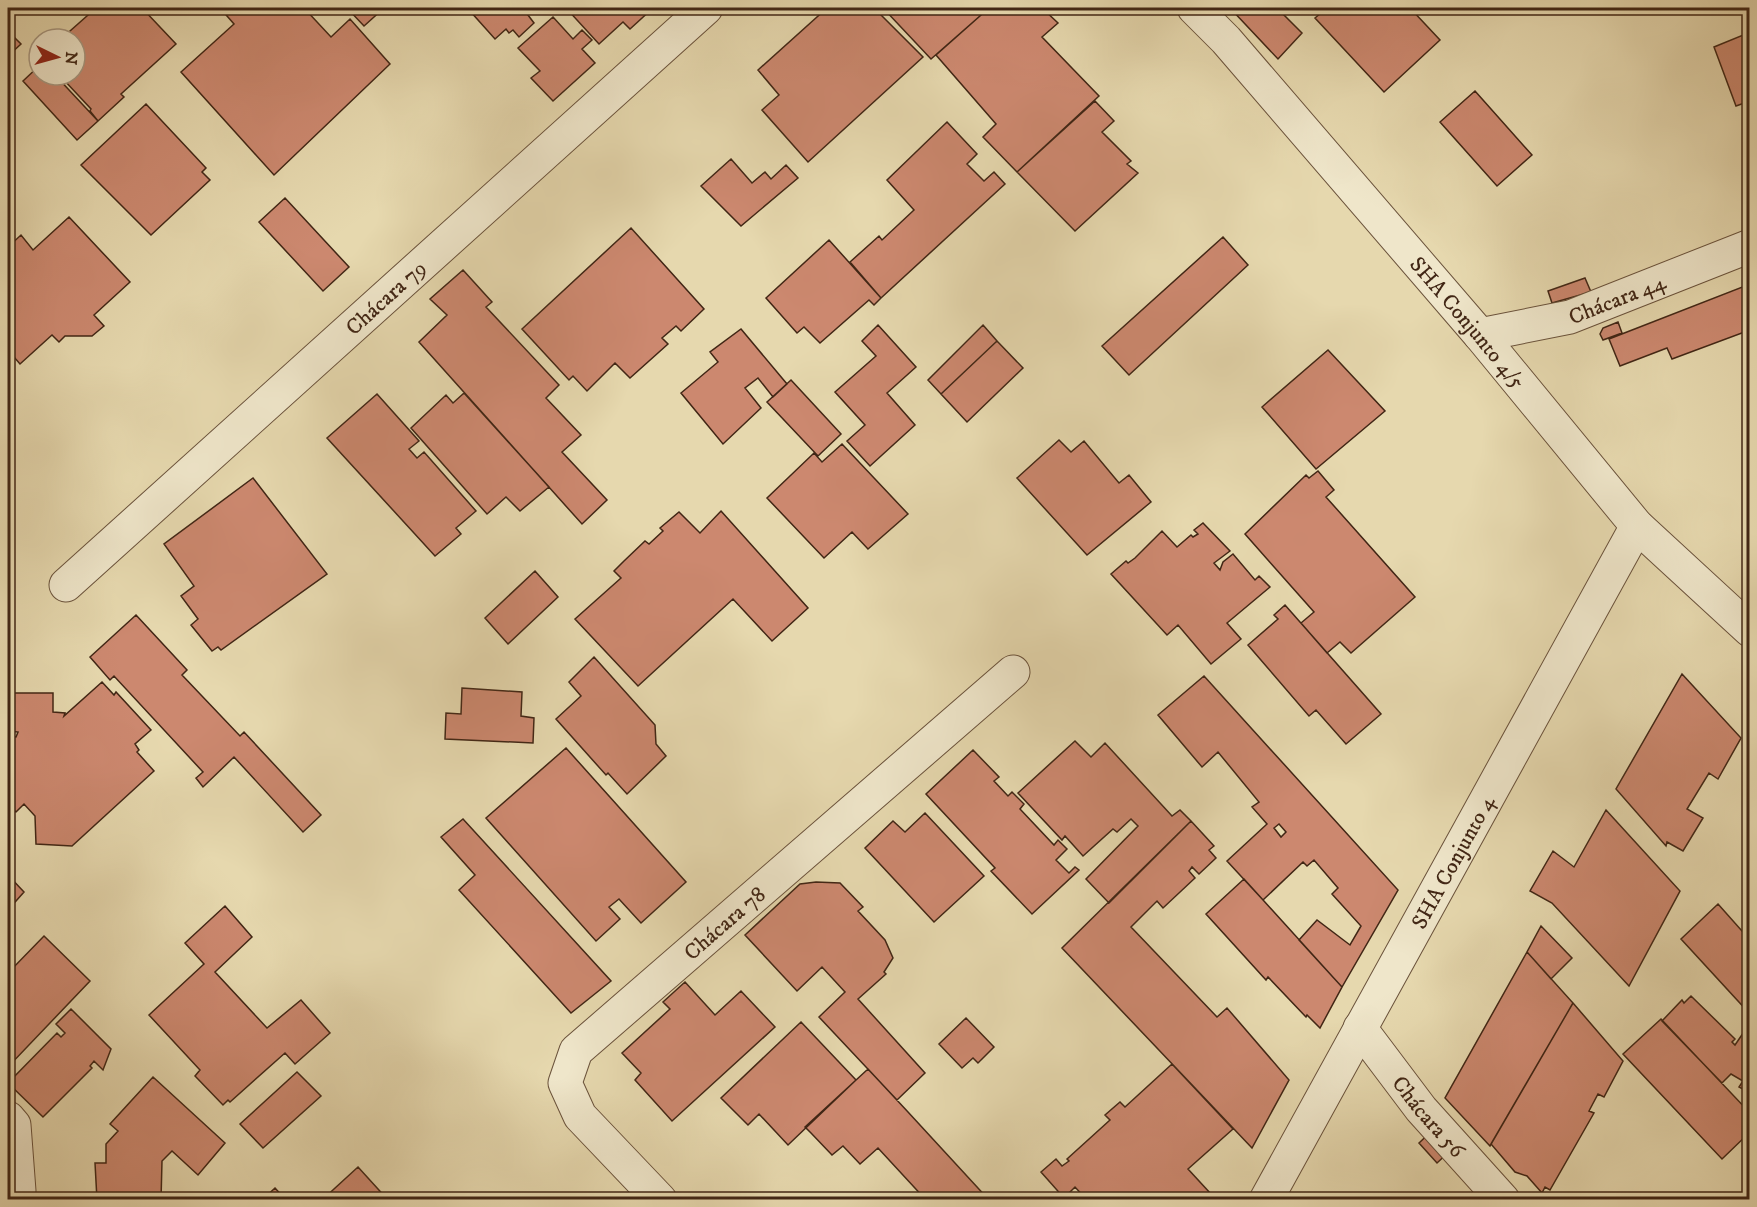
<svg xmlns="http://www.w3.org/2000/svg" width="1757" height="1207" viewBox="0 0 1757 1207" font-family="'IM FELL DW Pica',serif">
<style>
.building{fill:#cc886f;stroke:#412615;stroke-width:1.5;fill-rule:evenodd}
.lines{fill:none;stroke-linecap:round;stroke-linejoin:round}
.minor-casing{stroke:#6a523b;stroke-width:35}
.tertiary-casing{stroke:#6a523b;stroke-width:35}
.minor{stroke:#efe6ca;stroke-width:33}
.tertiary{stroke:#efe6ca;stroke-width:33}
.labels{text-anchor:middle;stroke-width:6;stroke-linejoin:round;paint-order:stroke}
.street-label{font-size:22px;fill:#412615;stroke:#efe6ca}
</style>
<rect width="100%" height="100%" fill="#e6d8ae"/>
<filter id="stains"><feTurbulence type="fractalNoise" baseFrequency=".00333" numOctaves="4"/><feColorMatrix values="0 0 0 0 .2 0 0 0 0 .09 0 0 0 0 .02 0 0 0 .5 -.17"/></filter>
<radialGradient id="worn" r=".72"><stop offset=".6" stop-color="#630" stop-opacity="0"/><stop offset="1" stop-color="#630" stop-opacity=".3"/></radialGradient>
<path class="building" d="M96,8h46l34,36 -55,50 3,3 -26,24 -8,-10 1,-2 -27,-29 -2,2 -7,-7h20v-36h-14z
M220,8h84l27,29 19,-18 40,45 -116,111 -93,-103 53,-48z
M347,8h37l-20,18z
M474,8h62l-8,7 6,8 -15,14 -6,-7 -4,3 -3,-4 -11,10 -25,-28z
M566,8h87l-23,21 -7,-7 -24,22z
M827,8h47l49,49 -115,105 -46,-52 17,-15 -21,-25z
M883,8h106l-58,51z
M989,8h53l16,15 -16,14 57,59 -82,76 -34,-35 13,-13 -60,-69z
M1230,8h54l-4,3 22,22 -24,26z
M1327,8h83l30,32 -56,52 -69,-74z
M553,17l20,22 9,-9 10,10 -10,9 13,14 -42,38 -22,-23 9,-7 -22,-23z
M8,31l13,13 -13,12z
M1748,33l2,68 -14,5 -22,-59z
M39,66v9h16l43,46 -21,19 -54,-59z
M1475,91l57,64 -35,31 -57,-64z
M1095,101l19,20 -12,11 29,29 -4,3 11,9 -63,58 -58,-59z
M146,104l60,64 -4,4 8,8 -59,55 -70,-70z
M947,122l30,32 -10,10 17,17 10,-9 11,12 -124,114 -31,-36 29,-26 3,4 32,-30 -27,-30z
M731,159l21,24 13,-11 6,7 15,-14 12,13 -57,48 -40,-40z
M285,198l64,69 -26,24 -64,-69z
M69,217l61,65 -36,33 10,11 -12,10h-27l-6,6 -7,-7 -32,29 -12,-14v-103l13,-12 12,15z
M631,228l73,81 -23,22 -5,-5 -14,12 6,6 -38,34 -15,-15 -28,28 -14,-15 -4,4 -47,-51z
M1223,237l25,28 -119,110 -27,-29z
M829,240l52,58 -7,7 -5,-5 -49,43 -16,-16 -7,6 -31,-35z
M463,270l29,32 -6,5 73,78 -13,13 35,37 -19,17 45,48 -25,24 -163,-182 28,-27 -17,-16z
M1585,278l6,14 -39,11 -4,-12z
M1750,284v46l-78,29 -5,-11 -47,18 -11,-27z
M1618,322l4,11 -19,7 -3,-6 3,-6z
M878,325l38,42 -29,26 28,32 -45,41 -23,-25 18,-16 -30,-33 41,-36 -14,-15z
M983,325l14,16 -56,53 -13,-14z
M741,329l46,55 -14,13 -15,-19 -13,10 16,20 -38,36 -42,-51 37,-31 -8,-10z
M997,341l26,27 -56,54 -26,-28z
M1328,350l57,61 -69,58 -54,-62z
M791,380l50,54 -23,22 -51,-54z
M464,393l85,94 -29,24 -14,-14 -19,17 -76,-86 35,-33 7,8z
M377,394l42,47 -10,8 8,9 7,-6 52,59 -20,17 5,6 -26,22 -108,-118z
M1059,440l12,12 13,-11 35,42 10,-8 22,27 -64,53 -70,-77z
M842,444l66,70 -40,35 -16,-17 -28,26 -57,-60 47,-45 8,9z
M1318,471l16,19 -8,7 89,100 -64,56 -11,-11 -13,11 -26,-30 13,-11 -69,-78 61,-59 3,3z
M253,478l74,96 -106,76 -3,-3 -6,4 -21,-26 7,-6 -17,-23 13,-10 -30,-42z
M721,511l87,97 -36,33 -39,-42 -95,87 -63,-67 46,-41 -7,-7 10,-10 21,-20 4,3 14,-13 -3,-3 19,-16 21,21z
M1203,523l27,28 -16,12 6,7 3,-8 10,-8 22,26 4,-4 11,11 -43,36 14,16 -30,25 -33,-39 -11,10 -56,-61 15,-13 2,2 7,-5 27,-27 15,16 14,-12 2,2 5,-3 -4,-4z
M535,571l23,26 -50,47 -23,-26z
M1285,605l96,109 -35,30 -30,-34 -7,6 -61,-71 30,-26 -4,-4z
M136,615l51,55 -5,5 58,61 4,-4 77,83 -18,17 -69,-75 -31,30 -7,-9 7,-6 -89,-96 -4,4 -20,-23z
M594,657l61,68 1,19 10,12 -39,38 -19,-21 -2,2 -50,-56 25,-23 -12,-14z
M1682,674l59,64 -23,41 -9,-6 -22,36 16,9 -20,33 -16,-9 -1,4 -50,-57z
M1204,676l194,214 -56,97 -43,-47 18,-20 33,25 11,-19 -29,-32 6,-6 -24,-28 -7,6 -4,-4 -40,38 -36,-39 40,-37 -15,-17 7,-5 -41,-50 -16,15 -44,-52zM1279,824l7,8 -5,5 -7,-9z
M102,682l12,13 2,-3 35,38 -16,14 4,6 -2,2 17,19 -82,75 -36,-2 -1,-28 -11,-12 -8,8 -8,-8v-68l8,1 2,-5 -8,-1 2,-38h41v19l12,1 -1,3z
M462,688l60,4 -1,24 13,2 -1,25 -88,-4 1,-26 15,1z
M1075,741l16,16 14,-14 67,73 8,-6 11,11 -82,82 -23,-24 52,-53 -7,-7 -14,13 -4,-3 -30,27 -18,-20 -3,4 -44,-47z
M566,748l120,134 -45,41 -22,-24 -10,8 11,12 -24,22 -110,-123z
M973,750l26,27 -5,4 14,15 4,-4 12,12 -4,5 34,36 4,-5 9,9 -11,11 13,13 6,-6 4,3 -47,44 -41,-43 4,-3 -69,-74z
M1606,810l74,81 -51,95 -77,-83 -22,-12 23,-40 21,16z
M925,813l59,63 -50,46 -69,-74 28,-27 12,11z
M463,819l148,162 -40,32 -112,-123 16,-15 -34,-38z
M1191,821l23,25 -5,4 7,8 -17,16 -7,-7 -3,4 6,7 -32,30 -6,-7 -26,26 86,90 10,-9 62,72 -37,68 -190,-200z
M8,875l16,17 -16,18z
M1244,879l98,108 -22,41 -13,-13 -1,2 -38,-40 -2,3 -60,-66z
M816,882l24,1 23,24 -5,4 27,29 8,18 -9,14 2,2 -28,25 67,74 -28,27 -78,-83 26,-25 -23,-25 -25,24 -52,-56 55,-51z
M1718,904l32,36v74l-69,-75z
M225,906l27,31 -37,35 52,56 34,-28 29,33 -35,31 -10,-11 -55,49 -2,-2 -5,5 -28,-29 5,-6 -51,-55 55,-51 -19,-21z
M1541,926l31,32 -21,21 -24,-27z
M44,936l46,45 -82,86v-94z
M1527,952l46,51 -83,143 -45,-48z
M685,982l30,33 26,-24 34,36 -103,94 -37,-41 6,-7 -19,-20 48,-44 -7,-7z
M1691,996l44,43 -3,3 3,3 15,-22v70l-11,-6 4,-6 -12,-7 -9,9 -60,-62 20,-21 2,3z
M1573,1003l50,58 -19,36 -6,-3 -9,17 5,2 -44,77 -5,-3 -3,6 -15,-17 -12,-4 -24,-28z
M71,1009l40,40 -8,21 -9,-9 -4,5 2,2 -49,49 -35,-34 49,-50 4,4 4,-4 -9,-9z
M966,1018l28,29 -16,16 -5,-5 -11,10 -23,-24z
M1661,1019l89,94v19l-28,27 -99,-105z
M801,1022l55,58 -68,65 -29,-31 -11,11 -27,-27z
M1172,1064l61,65 -45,40 23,25 -6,6h-65l-4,-5 -5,5h-44l-12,-13 -11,11 -23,-26 15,-13 6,7 7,-5 -2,-2 43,-39 -5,-5 15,-13 5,5z
M868,1069l40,43 81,88h-63l-48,-52 -18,16 -17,-18 -11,9 -21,-22 -6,-6z
M297,1072l24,24 -58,52 -23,-24z
M153,1077l72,66 -27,32 -26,-24 -10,10 -1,39h-64l-2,-37h11v-19l12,-13 -8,-7z
M1437,1126l15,23 -15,14 -18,-20z
M358,1167l30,33h-66z
M275,1188l11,12h-24z"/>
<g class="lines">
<g class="minor-casing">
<g id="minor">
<path id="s1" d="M1480,335l90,-18 180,-71"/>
<path id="s2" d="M66,585l640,-577"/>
<path id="s3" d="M1360,1028l61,81 82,91"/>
<path d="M8,1118l6,7 5,66"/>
<path id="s4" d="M660,1200l-80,-84 -15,-33 11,-32 437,-379"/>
</g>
</g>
<g class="tertiary-casing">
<g id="tertiary">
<path id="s5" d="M1194,8l32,32 254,295 157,191 113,104"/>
<path id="s6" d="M1266,1200l371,-674"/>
</g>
</g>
<use href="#minor" class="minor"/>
<use href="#tertiary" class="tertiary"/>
</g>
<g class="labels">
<g class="street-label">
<text dy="8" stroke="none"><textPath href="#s2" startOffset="430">Chácara 79</textPath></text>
<text dy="8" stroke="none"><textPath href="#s1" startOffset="142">Chácara 44</textPath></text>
<text dy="8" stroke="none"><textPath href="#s5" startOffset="417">SHA Conjunto 4/5</textPath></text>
<text dy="8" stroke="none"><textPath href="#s6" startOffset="386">SHA Conjunto 4</textPath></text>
<text dy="8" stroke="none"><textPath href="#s4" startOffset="382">Chácara 78</textPath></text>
<text dy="8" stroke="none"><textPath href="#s3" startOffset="112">Chácara 56</textPath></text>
</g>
</g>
<rect width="1757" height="1207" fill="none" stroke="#e6d8ae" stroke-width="30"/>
<rect x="9" y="9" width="1739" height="1189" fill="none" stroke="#412615" stroke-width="3"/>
<rect x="15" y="15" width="1727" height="1177" fill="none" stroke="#412615" stroke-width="1.5"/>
<g transform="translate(57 57) rotate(95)"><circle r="28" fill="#efe6ca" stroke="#a99982" stroke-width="1.5"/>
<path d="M0-4.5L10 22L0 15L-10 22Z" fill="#8f2418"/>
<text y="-9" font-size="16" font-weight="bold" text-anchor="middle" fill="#412615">N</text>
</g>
<rect width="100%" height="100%" filter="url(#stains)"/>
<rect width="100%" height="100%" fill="url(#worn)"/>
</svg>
